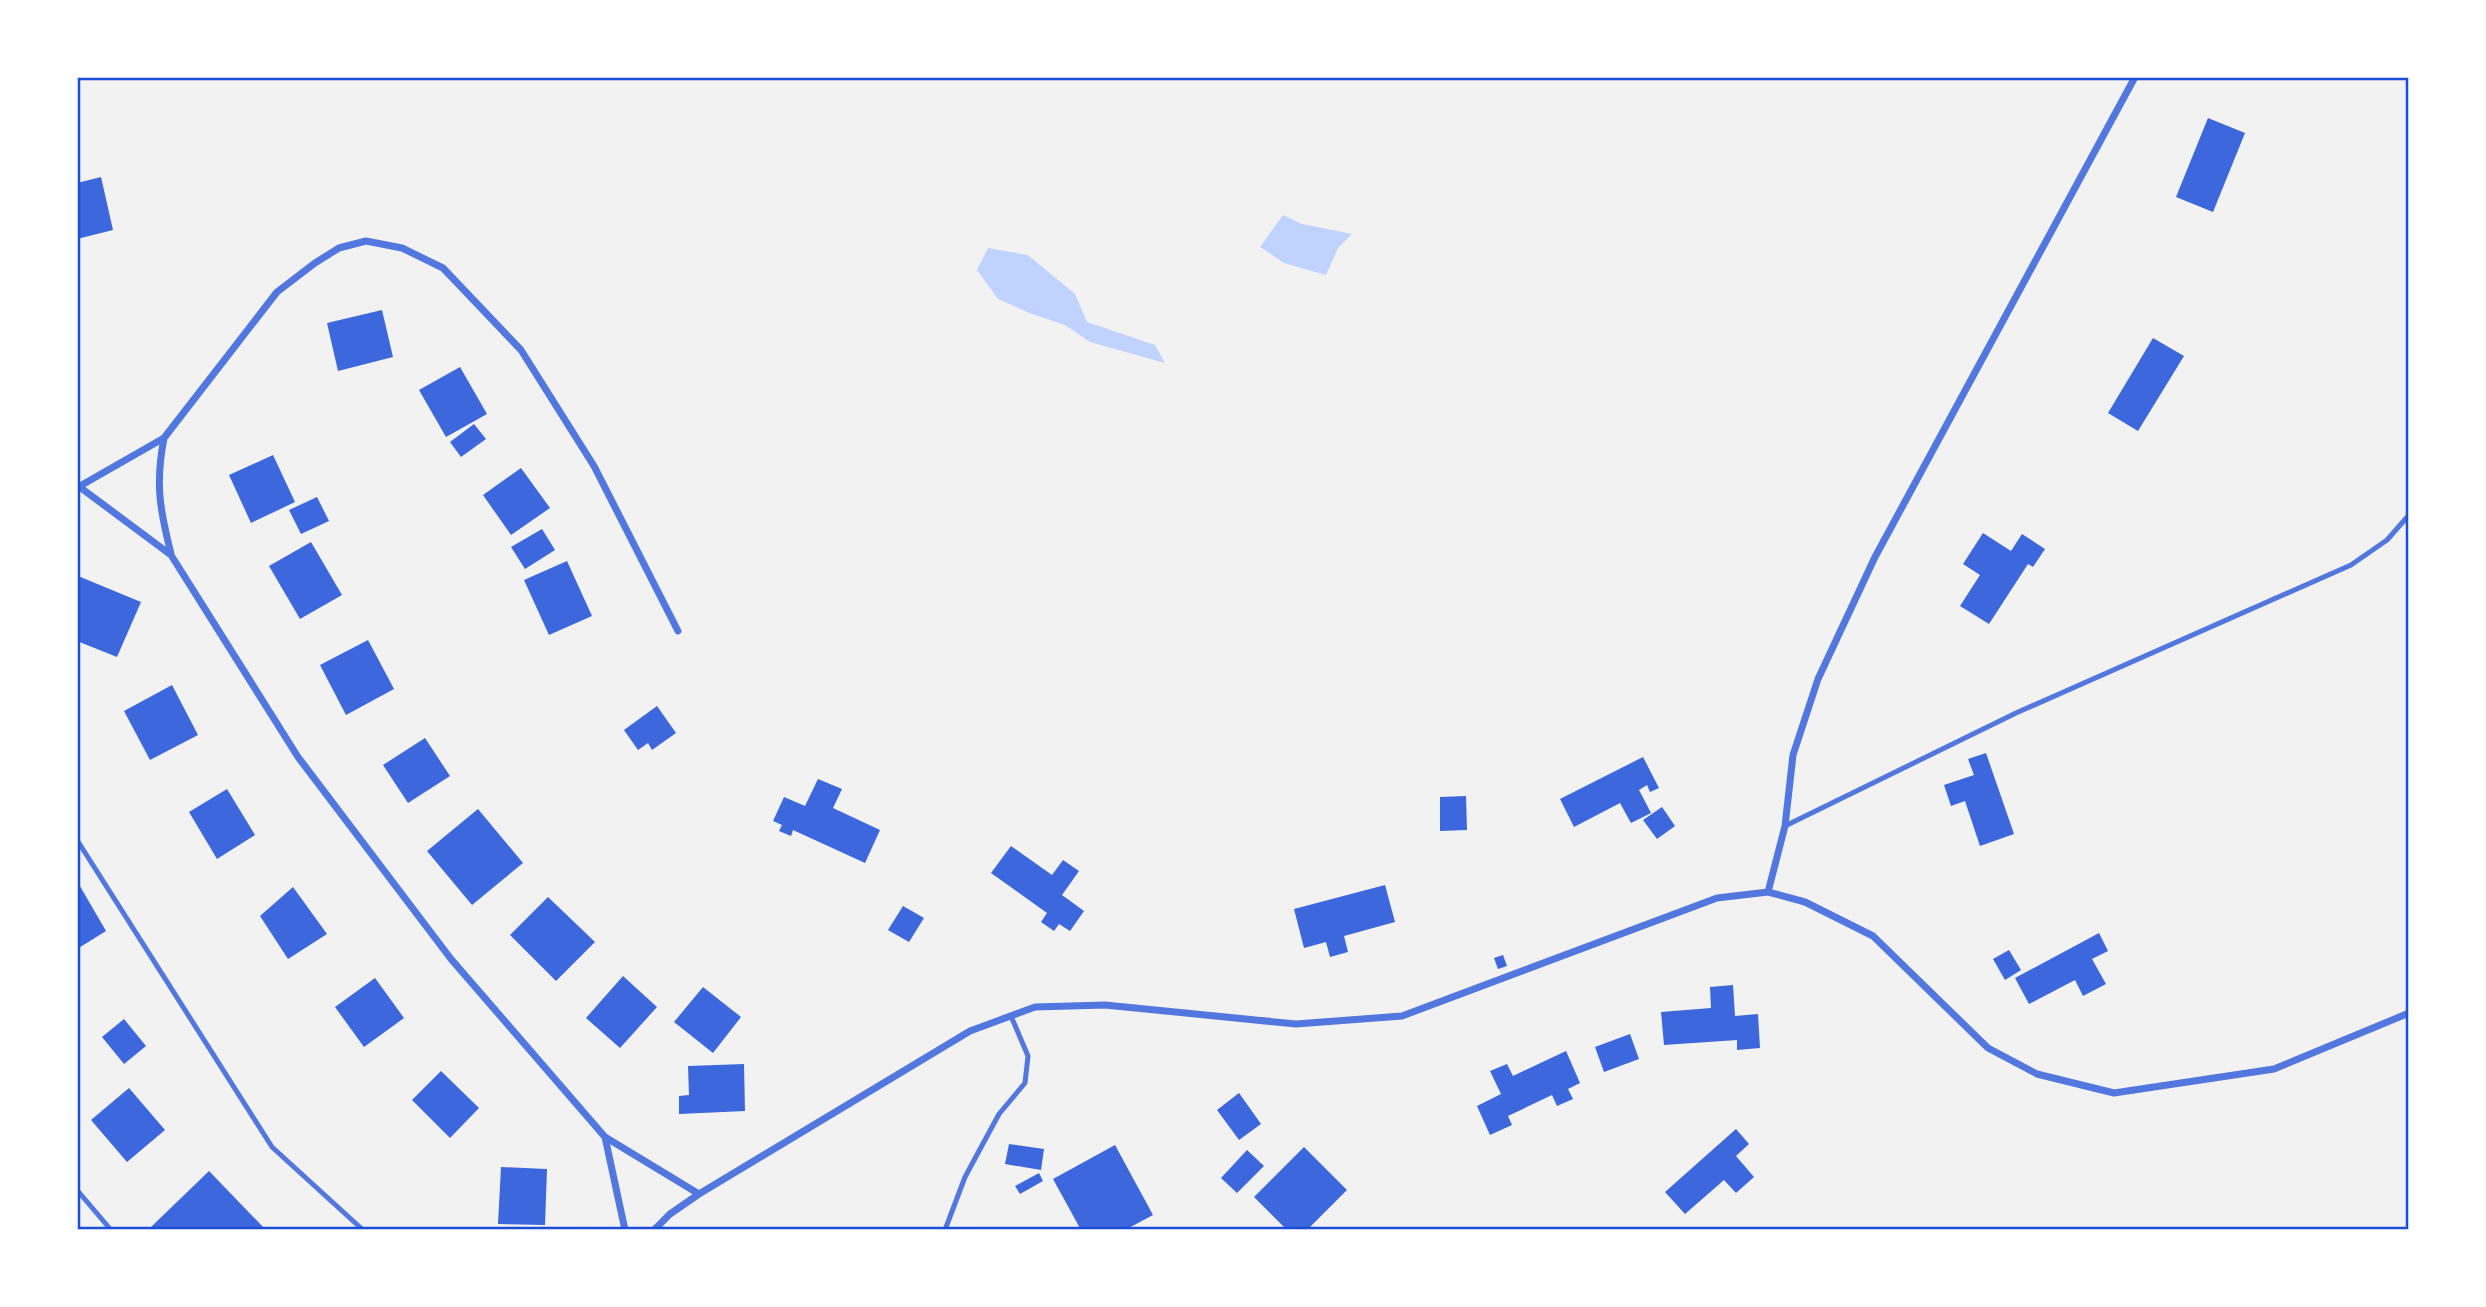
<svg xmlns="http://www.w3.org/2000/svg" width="2486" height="1307" viewBox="0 0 2486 1307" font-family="Georgia,serif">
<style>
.water{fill:#bfd3fe}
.building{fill:#3d67dc}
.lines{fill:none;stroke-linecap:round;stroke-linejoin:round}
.service{stroke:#5277de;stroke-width:5}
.minor{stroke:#5277de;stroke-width:7}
.neatline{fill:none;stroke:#1d4ed8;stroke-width:2.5}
</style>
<rect width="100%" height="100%" fill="#f2f2f2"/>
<path class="water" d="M1283,215l19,9 50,10 -14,14 -12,27 -42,-12 -24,-16z
M988,248l40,7 47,39 12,28 68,23 10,18 -75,-21 -25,-17 -33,-11 -34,-15 -21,-29z"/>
<path class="building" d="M2208,118l37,15 -32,79 -37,-15z
M101,177l12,53 -36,9v-56z
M382,310l11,47 -55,14 -11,-48z
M2153,338l31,18 -46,75 -30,-18z
M460,367l27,47 -41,23 -27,-47z
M474,424l12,15 -25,18 -11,-15z
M273,455l22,47 -44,21 -22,-48z
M521,468l29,40 -39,27 -28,-40z
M317,497l12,24 -28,13 -12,-24z
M542,529l13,21 -30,19 -14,-22z
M1983,533l28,18 11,-17 23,15 -12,18 -5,-3 -39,60 -29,-18 20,-31 -17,-11z
M311,542l31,53 -42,24 -31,-53z
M567,561l25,55 -43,19 -25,-55z
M78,576l63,26 -24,55 -40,-16z
M368,640l26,49 -48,26 -26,-50z
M172,685l26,50 -48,25 -26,-49z
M657,706l19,27 -24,17 -4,-7 -10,7 -14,-20z
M425,738l25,38 -42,27 -25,-38z
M1986,753l28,81 -34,12 -15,-45 -14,5 -7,-21 30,-10 -6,-16z
M1643,757l16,31 -9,4 -3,-7 -8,5 12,23 -20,10 -11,-20 -46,24 -14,-28z
M818,779l24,10 -9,19 47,22 -15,33 -72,-33 -2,6 -12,-5 3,-6 -9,-4 11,-24 21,9z
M227,789l28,46 -38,24 -28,-47z
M1466,796l1,34 -27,1v-34z
M1662,807l13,19 -18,13 -14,-19z
M478,809l45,54 -51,42 -45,-54z
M1011,846l41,29 11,-15 16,11 -17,24 22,16 -14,20 -11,-7 -5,7 -13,-9 6,-9 -56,-40z
M77,881l29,50 -29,18z
M1385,885l10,37 -51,14 4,16 -18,5 -4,-15 -22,6 -10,-39z
M293,887l34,47 -39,25 -28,-43z
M548,897l47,45 -39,39 -46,-46z
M903,906l21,12 -15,24 -21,-12z
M2099,933l9,18 -16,8 14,25 -23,12 -8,-16 -46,24 -14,-26z
M2009,950l12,20 -16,10 -12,-21z
M1503,955l4,11 -9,3 -4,-11z
M623,976l34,31 -37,41 -34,-30z
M375,978l29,40 -40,29 -29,-40z
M1733,985l2,31 23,-2 2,34 -23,2v-10l-73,5 -3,-33 50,-4 -1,-21z
M703,987l38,30 -28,36 -39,-31z
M124,1019l22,27 -22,18 -22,-27z
M1630,1034l9,25 -35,13 -9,-25z
M1566,1051l14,32 -12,6 5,10 -16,7 -5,-11 -44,21 4,9 -22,10 -13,-29 24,-12 -11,-23 17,-7 6,12z
M744,1064l1,47 -66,3v-18l10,-1 -1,-29z
M441,1071l38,37 -29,30 -38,-38z
M129,1088l36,42 -38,32 -36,-42z
M1239,1093l22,31 -22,16 -22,-30z
M1736,1129l13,15 -13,12 18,21 -18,16 -12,-13 -39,34 -20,-22z
M1009,1144l35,5 -3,21 -36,-6z
M1115,1145l38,70 -28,15h-44l-28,-51z
M1304,1147l43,43 -40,40h-20l-33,-33z
M1247,1150l17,16 -27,27 -16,-15z
M501,1167l46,2 -2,56 -47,-1z
M209,1171l57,59h-112l-3,-3z
M1039,1173l4,8 -23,13 -5,-8z"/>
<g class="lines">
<path class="service" d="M1785,826l231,-113 335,-148 36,-25 22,-25
M77,840l195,307 91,83
M77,1190l34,40
M945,1230l20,-53 34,-63 26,-31 3,-27 -17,-40"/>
<path class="minor" d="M77,485l94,70 127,202 153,202 154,178 20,93
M80,486l84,-48
M171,554c-11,-44 -16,-70 -7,-116l113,-146 38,-29 24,-15 27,-7 36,7 41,20 78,82 73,116 84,165
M1768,892l17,-66 8,-71 25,-76 57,-122 260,-480
M605,1137l94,57
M654,1230l16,-16 29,-20 271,-163 65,-24 70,-2 191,19 106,-8 315,-118 51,-6 37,10 68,34 115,112 49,26 77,19 160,-24 135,-56"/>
</g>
<rect width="2486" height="1307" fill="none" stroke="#ffffff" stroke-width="158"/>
<rect x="79" y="79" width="2328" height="1149" class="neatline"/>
</svg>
